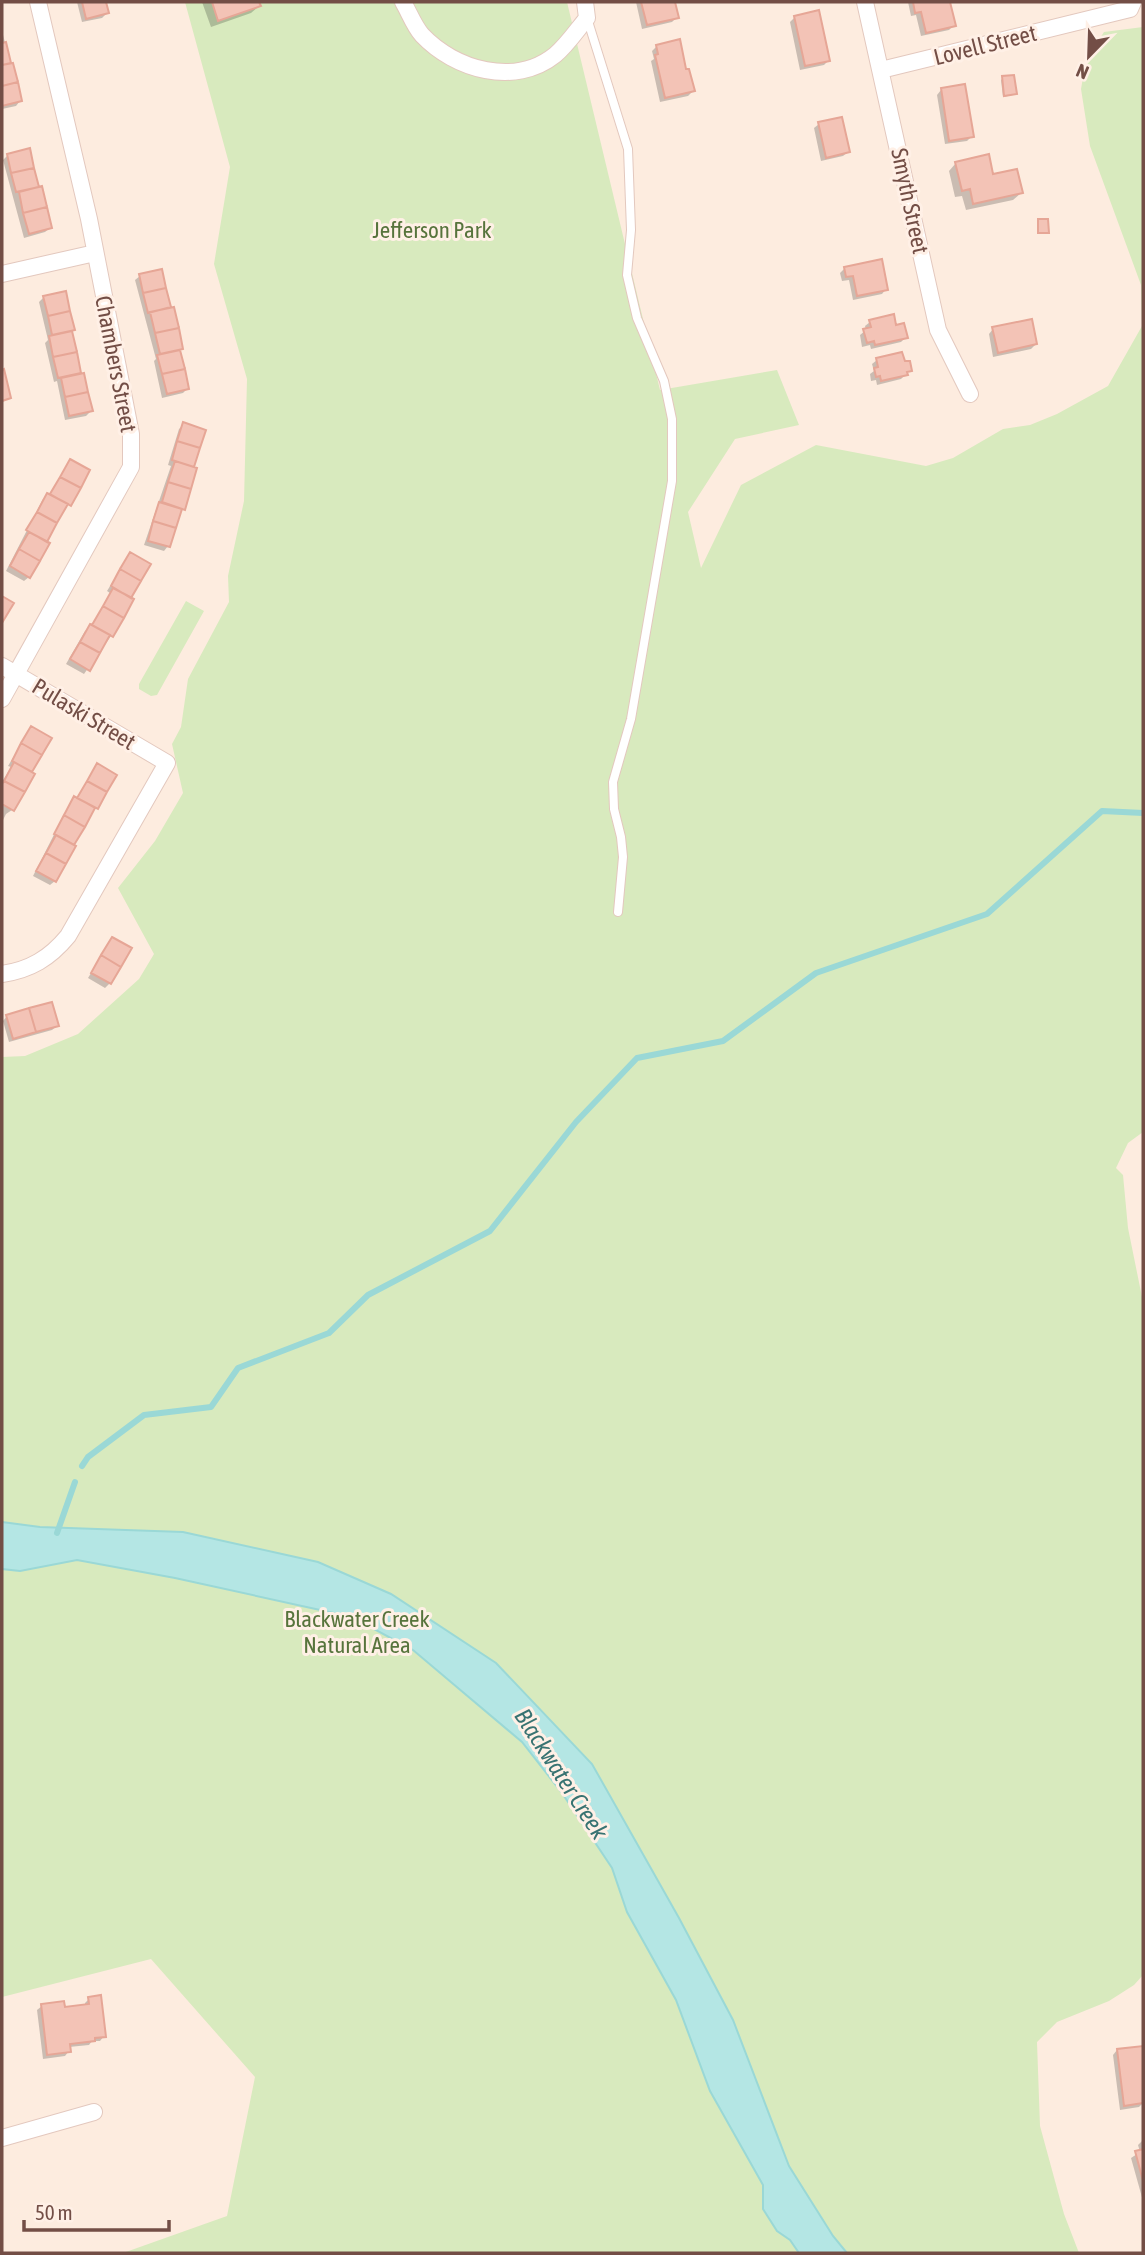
<svg xmlns="http://www.w3.org/2000/svg" width="1145" height="2255" viewBox="0 0 1145 2255" font-family="'Asap Condensed',sans-serif">
<style>
.green{fill:#d8eabe}
.water{fill:#b4e6e4;stroke:#9ad8d6;stroke-width:2}
.shadow{fill:#0003}
.lines{fill:none;stroke-linecap:round;stroke-linejoin:round}
.stream{stroke:#9ad8d6;stroke-width:6}
.building{fill:#f3c3b6;stroke:#e6a696;stroke-width:2}
.lane-casing{stroke:#e3c8be;stroke-width:10}
.street-casing{stroke:#e3c8be;stroke-width:18}
.lane{stroke:#fff;stroke-width:8}
.street{stroke:#fff;stroke-width:16}
.labels{text-anchor:middle;stroke-width:6;stroke-linejoin:round;paint-order:stroke}
.street-label{font-size:23px;fill:#734e46;stroke:#fff0e6}
.park-label{font-size:23px;fill:#57743c;stroke:#fff0e6}
.water-label{font-size:24px;font-style:italic;fill:#387372;stroke:#fff0e6}
</style>
<rect width="100%" height="100%" fill="#fdecdf"/>
<path class="green" d="M185,2h382l93,388 117,-20 22,55 -64,14 -47,73 13,56 40,-83 75,-40 110,21 27,-8 50,-29 27,-4 27,-11 51,-28 34,-60 -1,-41 -51,-139 -9,-57 5,-29 18,-28 39,-5v1105l-15,11 -12,25 7,7 5,53 15,74v673l-9,10 -25,16 -52,21 -20,20 3,84 24,88 15,39h-956l104,-37 28,-139 -104,-118 -149,38v-940l23,-1 53,-22 61,-55 15,-25 -36,-66 37,-47 28,-48 -11,-49 9,-17 7,-48 41,-77 -1,-26 16,-75 3,-122 -33,-115 16,-97z
M186,601l18,10 -47,84 -6,1 -12,-7v-5z"/>
<path class="water" d="M2,1522l38,5 143,5 135,30 73,32 105,69 96,101 87,154 54,102 56,146 44,70 14,17h-48l-9,-13 -13,-9 -14,-22v-24l-53,-94 -34,-91 -49,-88 -15,-44 -50,-75 -40,-51 -109,-92 -61,-33 -177,-39 -98,-18 -57,11 -18,-2z"/>
<path class="shadow" d="M77,2h27l3,11 -5,5 -20,4z
M202,2h55l2,4 -8,7 -40,14z
M636,2h34l7,15 -5,5 -30,7z
M908,2h40l6,23 -5,5 -28,6 -5,-21 -5,1z
M795,17l33,44 -4,4 -24,5 -10,-48z
M2,31l18,70 -4,5 -14,3z
M657,46l28,25 8,20 -5,5 -28,6 -9,-41 3,-2 -2,-8z
M1003,78l12,16 -2,1 -10,2 -2,-17z
M941,90l31,46 -5,5 -22,3 -8,-49z
M819,124l29,28 -5,4 -22,5 -7,-33z
M29,151l21,77 -5,4 -21,6 -21,-78 5,-5z
M956,163l36,13 29,17 -8,7 -47,10 -4,-14 -7,1 -6,-26z
M845,268l41,21 -4,5 -29,6 -4,-20 -7,1 -2,-8z
M160,271l21,77 -2,3 8,38 -4,4 -21,5 -8,-37 2,-2 -21,-79 5,-4z
M44,297l29,33 -3,2 10,43 11,36 -5,5 -21,4 -8,-39 -3,1 -9,-39 3,-3 -9,-38z
M870,322l25,5 11,10 -5,5 -30,7 -1,-4 -8,2 -2,-12 6,-5 -1,-4z
M993,329l43,15 -5,5 -38,8 -4,-23z
M877,360l26,4 7,6 -9,9 -24,6 -1,-5 -5,1 -1,-7 4,-3 -2,-7z
M184,424l20,7 -21,78 -5,5 -10,32 -4,5 -20,-6 27,-79 -3,-1 11,-36z
M70,461l18,10 -43,72 -16,34 -5,4 -18,-10 37,-72 6,-3z
M130,554l18,10 -37,72 -27,38 -18,-10 19,-33 6,-4 19,-34 -3,-2z
M31,728l18,10 -19,35 -7,18 -11,19 -6,4 -4,8v-40l9,-15 -3,-1z
M97,765l-1,43 -5,4 -36,69 -5,4 -17,-9 37,-73 6,-4z
M112,939l-2,44 -5,5 -17,-10z
M7,1016l50,10 -5,4 -43,12 -6,-21z
M89,1999l15,37 -4,5h-8l-3,4 -20,2v4l-4,5 -22,3 -6,-49 5,-4 21,3 22,-3v-3z
M1141,2048l2,55 -4,4 -19,3 -7,-55 4,-5z
M1143,2140v61l-12,-43 9,-6 -2,-7z"/>
<g class="lines">
<path class="stream" d="M82,1466l6,-9 56,-42 67,-8 27,-39 91,-35 39,-38 122,-64 86,-109 61,-64 86,-17 93,-68 171,-59 115,-103 41,2
M57,1533l18,-51"/>
</g>
<path class="building" d="M82,2h24l3,11 -23,6z
M212,2h47l2,4 -43,15z
M641,2h34l4,16 -32,7z
M913,2h37l6,24 -30,7 -5,-21 -6,1z
M819,10l11,51 -25,5 -11,-50z
M680,39l6,30h3l6,22 -30,7 -10,-43 3,-1 -2,-9z
M6,42l5,21 -9,2v-22z
M13,63l5,19 -16,4v-21z
M1014,75l3,19 -13,2 -2,-20z
M18,82l4,19 -20,5v-20z
M965,84l9,53 -25,4 -8,-53z
M842,117l8,35 -24,6 -8,-36z
M30,148l4,20 -23,5 -4,-19z
M989,154l4,20 24,-5 6,24 -50,11 -3,-15 -8,2 -7,-29z
M34,168l5,19 -23,5 -5,-19z
M42,186l5,21 -24,6 -4,-21z
M47,207l5,21 -23,6 -6,-21z
M1038,219h10l1,14h-11z
M882,259l6,31 -31,6 -4,-20 -7,1 -2,-10z
M162,269l4,19 -23,5 -4,-19z
M166,288l5,19 -23,6 -5,-20z
M66,291l4,20 -22,5 -5,-20z
M174,307l5,21 -24,5 -5,-21z
M70,311l5,19 -23,5 -4,-19z
M894,314l2,11 8,-2 4,15 -33,7 -1,-4 -7,2 -4,-14 8,-2 -2,-7z
M1032,319l5,25 -39,9 -6,-26z
M179,328l4,21 -23,5 -5,-21z
M72,331l5,21 -24,5 -4,-21z
M180,350l5,19 -23,5 -5,-19z
M77,352l4,21 -23,5 -5,-21z
M902,352l3,9h5l2,10 -5,1 1,3 -27,6 -1,-5 -4,1 -2,-9 4,-1 -2,-9z
M4,369l7,29 -9,3v-31z
M185,369l4,20 -22,5 -5,-20z
M84,373l4,19 -23,5 -4,-19z
M88,392l5,19 -24,5 -4,-19z
M183,422l23,8 -6,18 -23,-7z
M177,441l23,7 -6,19 -22,-7z
M70,459l20,11 -9,18 -21,-11z
M175,461l22,7 -6,21 -23,-7z
M60,477l21,11 -10,18 -21,-12z
M168,482l23,7 -6,21 -23,-8z
M47,493l21,11 -11,19 -20,-11z
M159,502l23,7 -6,19 -23,-7z
M37,512l20,11 -10,19 -21,-12z
M153,521l23,7 -6,19 -22,-6z
M29,532l21,11 -10,18 -21,-12z
M19,549l21,12 -10,17 -20,-12z
M130,552l21,12 -10,17 -21,-12z
M120,569l21,12 -10,17 -20,-12z
M113,588l21,11 -10,19 -21,-12z
M2,596l12,7 -12,20z
M103,606l21,12 -11,19 -21,-12z
M90,624l20,11 -10,18 -20,-11z
M80,642l20,11 -10,18 -20,-12z
M31,726l21,12 -10,17 -21,-12z
M21,743l21,12 -10,17 -20,-11z
M14,762l21,12 -10,18 -21,-11z
M97,763l20,12 -10,17 -20,-11z
M4,781l21,11 -11,19 -12,-7v-20z
M87,781l20,11 -9,17 -21,-11z
M74,796l21,12 -10,19 -21,-12z
M64,815l21,12 -11,18 -20,-11z
M56,835l20,11 -10,18 -20,-11z
M46,853l20,11 -10,18 -20,-11z
M112,937l20,11 -11,19 -20,-12z
M101,955l20,12 -10,17 -20,-11z
M52,1002l7,24 -23,6 -7,-24z
M29,1008l7,24 -23,7 -7,-24z
M101,1995l5,42 -11,1v3l-25,3 1,8 -24,3 -6,-51 23,-3 1,6 24,-3 -1,-7z
M1143,2046v57l-19,3 -7,-57z
M1143,2149v32l-8,-30z"/>
<g class="lines">
<g class="lane-casing">
<path id="lane" d="M587,18l41,131 3,81 -4,45 10,43 27,63 8,38v62l-41,238 -18,63 1,27 7,28 2,20 -5,55"/>
</g>
<g class="street-casing">
<path id="street" d="M403,2c6,10 11,24 19,33 33,35 93,52 133,20 12,-10 22,-25 32,-37l-2,-16
M865,2l73,328 32,64
M881,70l249,-61 3,-7
M2,274l93,-21
M2,666l165,97 -99,173c-18,22 -38,34 -66,38
M2,699l129,-232v-33l-42,-215 -51,-217
M2,2138l92,-26"/>
</g>
<use href="#lane" class="lane"/>
<use href="#street" class="street"/>
</g>
<g class="labels">
<g class="street-label">
<text transform="translate(985 45) rotate(-14)" y="8">Lovell Street</text>
<text transform="translate(910 201) rotate(78)" y="8">Smyth Street</text>
<text transform="translate(116 364) rotate(79)" y="8">Chambers Street</text>
<text transform="translate(84 714) rotate(31)" y="8">Pulaski Street</text>
</g>
<g class="park-label">
<text x="432" y="238">Jefferson Park</text>
<text x="357" y="1627">Blackwater Creek<tspan x="357" dy="26">Natural Area</tspan></text>
</g>
<g class="water-label">
<text transform="translate(561 1774) rotate(57)" y="8">Blackwater Creek</text>
</g>
</g>
<rect width="1145" height="2255" fill="none" stroke="#734e46" stroke-width="7"/>
<g transform="translate(1089 56) rotate(203)" stroke="#fff0e6" stroke-width="5" paint-order="stroke">
<path d="M0-5L12 26L0 18L-12 26Z" fill="#734e46"/>
<text y="-10" font-size="19" font-weight="bold" text-anchor="middle" fill="#734e46">N</text>
</g>
<path d="M24 2220v10h145v-10" fill="none" stroke="#734e46" stroke-width="3.5"/>
<text x="35" y="2220" font-size="21" fill="#734e46" stroke="#fff0e6" stroke-width="5" paint-order="stroke">50 m</text>
</svg>
